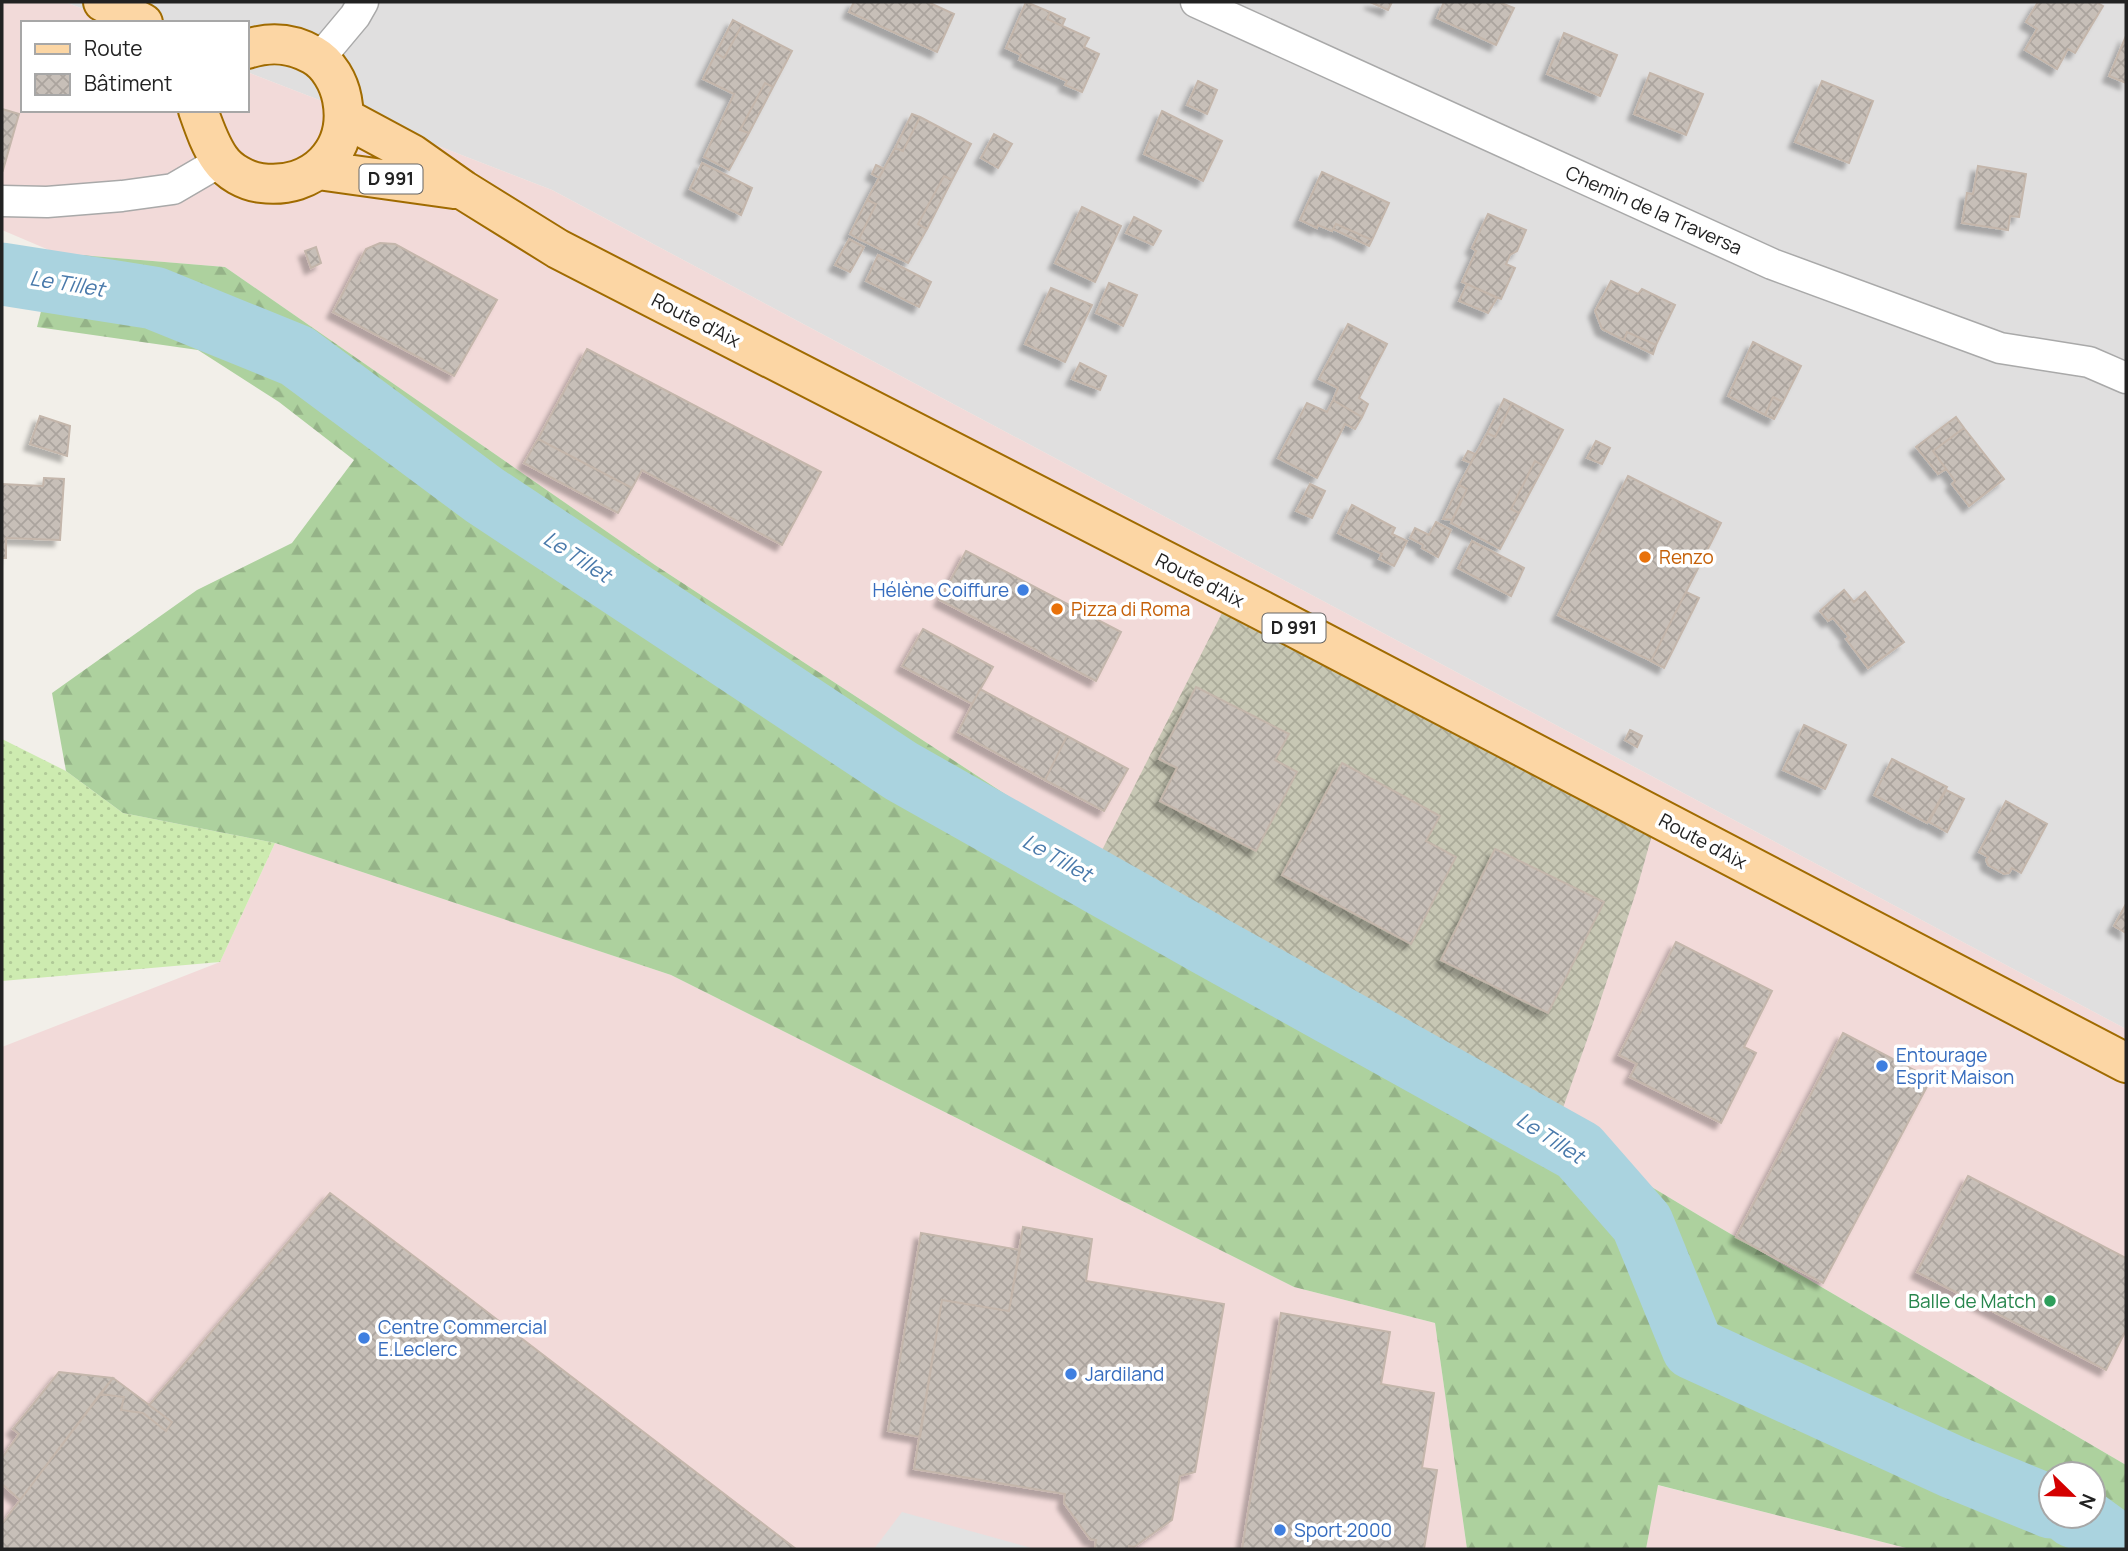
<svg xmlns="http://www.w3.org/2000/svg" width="2128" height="1551" viewBox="0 0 2128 1551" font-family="Manrope,sans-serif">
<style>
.residential{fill:#e0dfdf}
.commercial{fill:#f2dad9}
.construction{fill:url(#construction-cross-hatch)}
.grass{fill:url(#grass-dots)}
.forest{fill:url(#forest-firs);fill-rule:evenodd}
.parking{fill:#e2e2e2}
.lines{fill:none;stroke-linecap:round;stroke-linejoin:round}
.river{stroke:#aad3df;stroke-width:63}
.building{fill:url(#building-cross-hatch);stroke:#c4b6ab;stroke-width:2;filter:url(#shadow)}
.minor-casing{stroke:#a9a9a9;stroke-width:33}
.primary-casing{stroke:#a06b00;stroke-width:42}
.minor{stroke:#fff;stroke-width:30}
.primary{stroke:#fcd6a4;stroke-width:38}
.food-dot{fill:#e8710a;stroke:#fff;stroke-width:2.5}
.shop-dot{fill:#3f7fe0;stroke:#fff;stroke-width:2.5}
.leisure-dot{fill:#2e9e5b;stroke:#fff;stroke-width:2.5}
.labels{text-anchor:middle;stroke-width:7;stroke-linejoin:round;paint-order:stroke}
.shield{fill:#fff;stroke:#646464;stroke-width:2}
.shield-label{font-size:18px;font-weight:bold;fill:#222}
.street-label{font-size:19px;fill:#222;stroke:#fff}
.food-label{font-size:19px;fill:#c56008;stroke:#fff;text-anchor:start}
.shop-label{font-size:19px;fill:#366cbe;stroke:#fff;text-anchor:start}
.leisure-label{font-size:19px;fill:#27864d;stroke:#fff;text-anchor:end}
.water-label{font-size:21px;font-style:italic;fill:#4a7aab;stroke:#fff}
</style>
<defs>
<pattern id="construction-cross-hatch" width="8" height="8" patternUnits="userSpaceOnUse" patternTransform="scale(1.75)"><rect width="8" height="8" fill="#c7c7b4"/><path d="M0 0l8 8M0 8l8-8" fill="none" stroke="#abab9a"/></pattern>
<pattern id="grass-dots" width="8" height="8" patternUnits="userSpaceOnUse" patternTransform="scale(1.75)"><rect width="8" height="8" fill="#cdebb0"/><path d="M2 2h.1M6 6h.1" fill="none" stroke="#b0c997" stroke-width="1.8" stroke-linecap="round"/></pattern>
<pattern id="forest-firs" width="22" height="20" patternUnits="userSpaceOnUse" patternTransform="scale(1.75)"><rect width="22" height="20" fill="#add19e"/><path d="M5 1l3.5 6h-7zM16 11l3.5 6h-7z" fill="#95b388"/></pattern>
<pattern id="building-cross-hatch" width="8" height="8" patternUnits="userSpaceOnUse" patternTransform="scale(1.75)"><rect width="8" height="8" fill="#c7bfb8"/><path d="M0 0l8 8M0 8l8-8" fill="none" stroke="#aba49e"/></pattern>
<filter id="shadow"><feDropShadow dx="-6" dy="6" stdDeviation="2" flood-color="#0004"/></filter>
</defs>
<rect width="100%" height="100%" fill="#f2efe9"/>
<path class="residential" d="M65,2h2061v1027l-1574,-839 -305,-118v-49h-127z"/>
<path class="commercial" d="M2,2h63l55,21h-97v87h224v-38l305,118 1574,839v436l-426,-249 -614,-369 -431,-282 -430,-298 -169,-14 -54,-23z
M275,843l396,132 623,312 141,36 32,226h-1465v-502l218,-85z
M1657,1485l253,64h-264z"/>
<path class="construction" d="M1222,613l172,86 258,136 -16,57 -42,128 -36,102 -463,-258z"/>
<path class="grass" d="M2,739l64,32 57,42 152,30 -55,119 -218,19z"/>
<path class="forest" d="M56,253l169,14 430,298 431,282 614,369 426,249v84h-216l-252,-64 -12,64h-179l-32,-226 -141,-36 -623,-312 -396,-132 -152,-30 -57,-42 -14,-78 145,-103 95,-47 62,-83 -75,-58 -81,-52 -161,-23zM2051,1474h42v42h-42z"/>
<path class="parking" d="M902,1512l133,37h-161z"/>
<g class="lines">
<path class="river" d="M2,274l152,24 143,58 187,139 417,276 306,173 372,207 63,72 51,125 260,119 98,40
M2073,1516l13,5 38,28"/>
</g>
<path class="building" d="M854,2h74l26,12 -17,38 -88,-40z
M1026,2l24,10 -3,7 42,19 -5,9 15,7 -17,38 -17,-7 2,-4 -48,-21 2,-5 -15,-7z
M1370,2h22l-4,8z
M1444,2h55l15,6 -18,37 -59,-27z
M2038,2h58l7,4 -28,47 -7,-4 -11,20 -32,-19 12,-21 -11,-7z
M1050,12l15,7 -3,7 -15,-7z
M733,20l9,5 -18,33 -8,-5z
M742,25l50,26 -19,36 -8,-4 -25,47 9,3 -20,37 -25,-13 30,-63 -31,-15 13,-26 8,5z
M1564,33l53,22 -17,41 -53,-22z
M2126,36v47l-17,-7z
M1650,73l53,21 -17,41 -52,-21z
M1198,81l19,9 -10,24 -20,-9z
M1822,81l51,20 -24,62 -54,-21z
M765,83l8,4 -24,46 -9,-3z
M2,109l17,5 -16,56 -1,-1z
M1162,111l60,30 -19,40 -59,-27z
M912,114l8,3 -17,34 -8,-3z
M920,117l51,27 -19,36 -8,-4 -26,48 9,5 -19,34 -49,-24 17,-35 -9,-4 28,-52 8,3z
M994,134l18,10 -14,24 -17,-10z
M702,163l50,25 -11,27 -51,-26z
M876,165l8,4 -5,9 -7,-4z
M1978,166l48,8 -7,43 -9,-1 -2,14 -46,-7 5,-30 6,1z
M1322,172l67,31 -17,37 -36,-16 -4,7 -14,-6 -1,3 -17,-8z
M944,176l8,4 -25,49 -9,-5z
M867,200l9,4 -17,35 -9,-5z
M1082,207l39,19 -26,56 -40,-19z
M1488,214l38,16 -9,21 -7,4 -4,9 9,4 -14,31 -39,-17 14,-31 -4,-3z
M1134,217l27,14 -8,14 -27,-12z
M1336,224l36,16 -3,6 -36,-17z
M849,239l15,8 -14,25 -15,-7z
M380,243l15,1 102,56 -43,76 -121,-64 33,-63z
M316,247l5,16 -10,5 -6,-17z
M878,255l53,27 -12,25 -53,-26z
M1611,281l27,13 4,-5 33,16 -19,40 -29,-13 -3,8 -22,-11 -7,-18z
M1109,283l28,12 -14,31 -27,-13z
M1467,284l30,14 -9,15 -29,-12z
M1051,288l41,17 -27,57 -40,-18z
M1348,324l39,20 -28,54 9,6 -6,13 -29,-17 5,-12 -19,-9z
M1627,332l29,13 -3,9 -29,-14z
M1753,342l48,24 -18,36 -10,-5 -8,18 -37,-19z
M587,349l234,123 -39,73 -140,-75 -10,18 -94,-49z
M1080,363l26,13 -6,14 -28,-11z
M1773,397l10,5 -9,17 -9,-4z
M1504,399l8,4 -17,34 -8,-4z
M1333,400l29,17 -7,12 -10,-5 -28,54 -39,-20 29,-55 20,9z
M1512,403l51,27 -19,36 -9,-5 -24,48 8,4 -19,36 -49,-26 16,-34 -8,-4 28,-52 8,4z
M40,416l30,10 -3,30 -37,-12z
M1956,417l8,11 -31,23 13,18 -8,5 -22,-27z
M1964,428l40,51 -35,27 -17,-22 3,-3 -22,-30z
M538,439l94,49 -14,25 -94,-50z
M1596,441l14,7 -8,16 -15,-6z
M1468,451l7,3 -4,9 -8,-3z
M1535,461l9,5 -25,47 -8,-4z
M1628,476l93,47 -70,138 -93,-46z
M44,478l20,1 -4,61 -54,-2v20h-4v-74l41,2z
M1310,484l15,7 -13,27 -16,-7z
M1459,485l8,4 -15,31 -9,-1z
M1352,505l43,23 -3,6 15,7 -13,25 -15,-7 3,-5 -44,-21z
M1436,522l15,8 -13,27 -16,-9 1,-3 -13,-7 5,-10 14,7z
M1472,541l52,27 -13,28 -53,-28z
M966,551l155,81 -25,49 -156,-81z
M1844,590l10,12 11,-10 39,50 -36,26 -22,-29 3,-2 -16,-19 -5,3 -8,-10z
M1686,592l13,6 -35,70 -13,-7z
M923,629l70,38 -21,37 -70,-38z
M1196,687l93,47 -14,26 22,12 -41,79 -96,-50 17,-33 -18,-9z
M980,689l87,47 -22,44 -87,-48z
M1804,725l42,20 -21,44 -42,-19z
M1630,730l12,6 -5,11 -12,-7z
M1067,736l61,33 -24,42 -59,-31z
M1892,759l55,28 -20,36 -53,-28z
M1342,763l98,53 -14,25 30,16 -45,87 -129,-69z
M1946,790l18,9 -17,33 -18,-10z
M2006,801l41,23 -26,49 -9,-5 -3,5 -5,1 -16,-9 -2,-5 2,-3 -9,-5z
M1495,849l109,53 -56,111 -107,-53z
M2126,904v29l-12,-7z
M1676,942l96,49 -28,56 12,6 -35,70 -91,-46 7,-13 -18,-9z
M1843,1033l88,46 -108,204 -87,-46z
M1968,1176l158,82v72l-20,40 -189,-98z
M330,1193l118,89 348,267h-794v-25l98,-130 24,3 -3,13 22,3 23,18 6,-9 -23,-17z
M1023,1227l69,12 -6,42 138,23 -29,168 -15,4 -8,44 -38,27 -5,-1v3h-34l1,-9 -6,-1 -26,-36 1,-9 -151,-25 28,-169 67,11z
M921,1233l99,17 -11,61 -67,-11 -22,137 -32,-6z
M1281,1313l109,19 -9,52 53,9 -12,75 15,2 -13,79h-182z
M59,1372l54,6 -93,122 -18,-16v-26l17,-24 -6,-5z
M113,1378l59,44 -6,9 -23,-18 -22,-3 3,-13 -24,-3z"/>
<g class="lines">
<g class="minor-casing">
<path id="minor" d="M1196,2l576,262 228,84 89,14 37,16
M319,59l36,-43 8,-14
M2,201l45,1 75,-6 51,-7 48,-28"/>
</g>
<g class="primary-casing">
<path id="primary" d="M103,2l40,21
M198,110c6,17 12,35 22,49 9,13 26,22 41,24 52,7 91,-32 81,-84 -3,-16 -13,-35 -29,-44 -21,-12 -42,-14 -66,-6
M345,118l67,36 51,36 95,59 703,361 865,453
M318,170l136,19"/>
</g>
<use href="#minor" class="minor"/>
<use href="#primary" class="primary"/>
</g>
<g class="food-dot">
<circle cx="1645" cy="557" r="7"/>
<circle cx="1057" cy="609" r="7"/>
</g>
<g class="shop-dot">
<circle cx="1023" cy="590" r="7"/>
<circle cx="1882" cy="1066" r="7"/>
<circle cx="364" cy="1338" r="7"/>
<circle cx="1071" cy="1374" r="7"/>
<circle cx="1280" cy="1530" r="7"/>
</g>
<circle class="leisure-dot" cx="2050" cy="1301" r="7"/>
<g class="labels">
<g class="shield">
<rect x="359.5" y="164.5" width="63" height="29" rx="5"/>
<rect x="1262.5" y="613.5" width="63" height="29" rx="5"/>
</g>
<g class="shield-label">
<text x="391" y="185">D 991</text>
<text x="1294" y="634">D 991</text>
</g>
<g class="street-label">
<text transform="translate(1654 210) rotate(24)" y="7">Chemin de la Traversa</text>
<text transform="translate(696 320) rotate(27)" y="7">Route d'Aix</text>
<text transform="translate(1200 580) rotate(27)" y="7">Route d'Aix</text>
<text transform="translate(1703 841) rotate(28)" y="7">Route d'Aix</text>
</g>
<g class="food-label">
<text x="1659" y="564">Renzo</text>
<text x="1071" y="616">Pizza di Roma</text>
</g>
<g class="shop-label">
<text x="1009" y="597" text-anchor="end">Hélène Coiffure</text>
<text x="1896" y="1062">Entourage<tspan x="1896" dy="22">Esprit Maison</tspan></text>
<text x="378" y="1334">Centre Commercial<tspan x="378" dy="22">E.Leclerc</tspan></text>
<text x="1085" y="1381">Jardiland</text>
<text x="1294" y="1537">Sport 2000</text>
</g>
<g class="leisure-label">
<text x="2036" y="1308">Balle de Match</text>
</g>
<g class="water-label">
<text transform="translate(67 284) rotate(9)" y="7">Le Tillet</text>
<text transform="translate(577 557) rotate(33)" y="7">Le Tillet</text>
<text transform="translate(1057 858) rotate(29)" y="7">Le Tillet</text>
<text transform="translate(1550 1138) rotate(33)" y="7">Le Tillet</text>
</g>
</g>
<rect width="2128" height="1551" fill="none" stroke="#222222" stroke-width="7"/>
<rect x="21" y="21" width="228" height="91" fill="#ffffff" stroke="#a7a7a7" stroke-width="2"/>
<rect x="35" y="44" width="35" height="10" fill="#fcd6a4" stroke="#a7a7a7" stroke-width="2"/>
<text x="84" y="56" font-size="21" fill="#222222">Route</text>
<rect x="35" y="74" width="35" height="21" fill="url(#building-cross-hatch)" stroke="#a7a7a7" stroke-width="2"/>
<text x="84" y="91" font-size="21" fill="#222222">Bâtiment</text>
<g transform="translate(2072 1495) rotate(113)"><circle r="33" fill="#ffffff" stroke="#a7a7a7" stroke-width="2"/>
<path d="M0-5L12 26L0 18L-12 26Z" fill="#d40000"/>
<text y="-10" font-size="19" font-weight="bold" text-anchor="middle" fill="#222222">N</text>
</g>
</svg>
